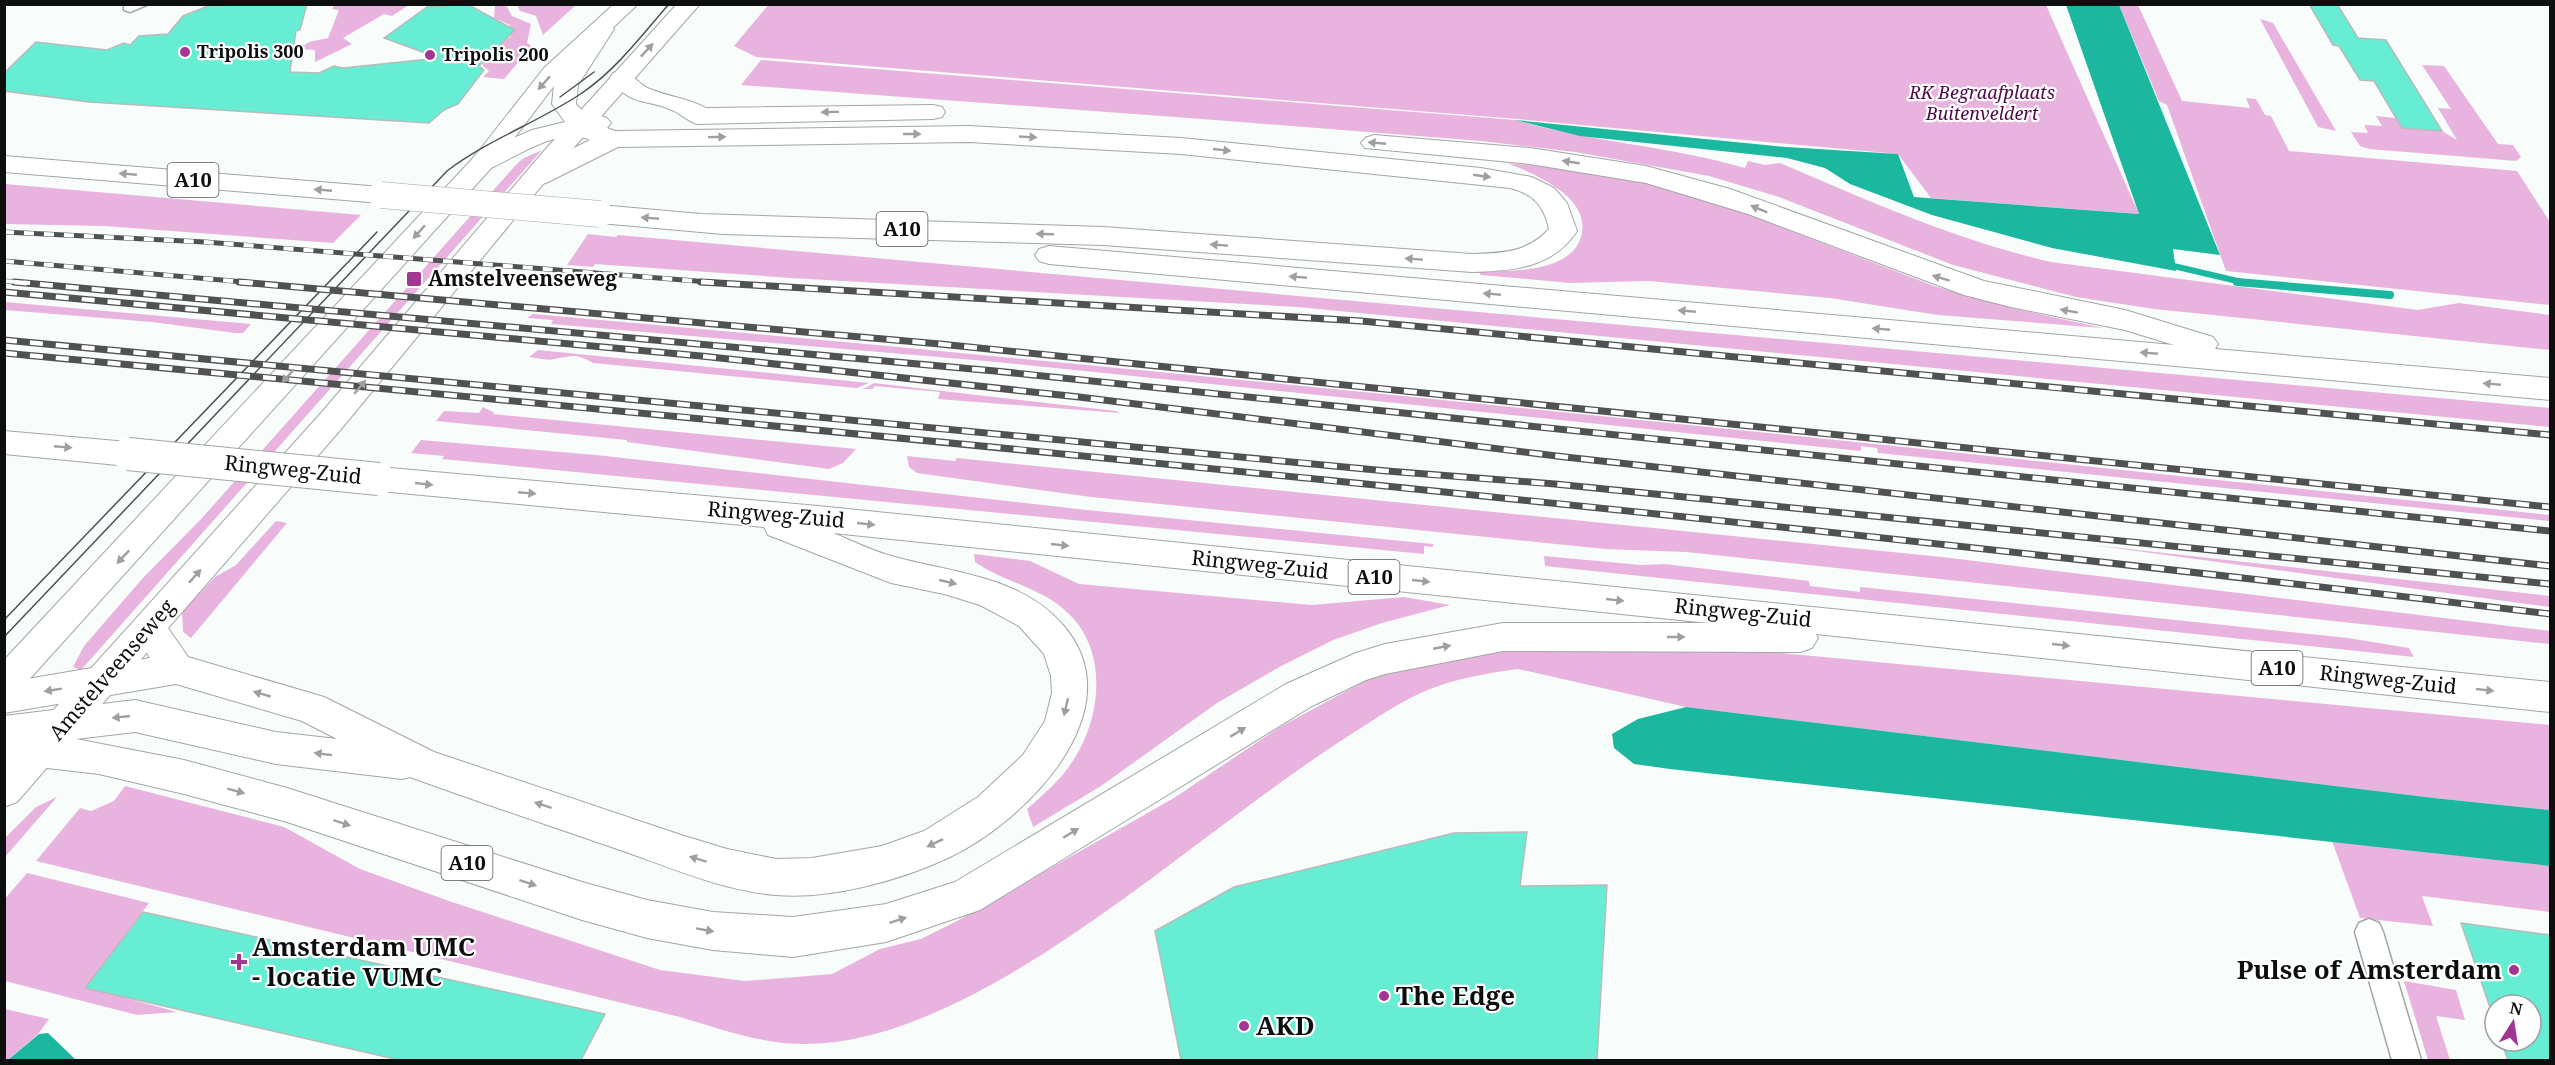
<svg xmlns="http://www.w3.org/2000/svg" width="2555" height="1065" viewBox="0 0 2555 1065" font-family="'Noto Serif',serif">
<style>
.green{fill:#e9b3df}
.water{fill:#1bb79f}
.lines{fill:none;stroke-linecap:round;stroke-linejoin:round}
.stream-far1{stroke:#1bb79f;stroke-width:6}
.stream{stroke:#1bb79f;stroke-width:8}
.building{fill:#67edd4;stroke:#b7bbba;stroke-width:1.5}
.street-casing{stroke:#a2a6a5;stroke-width:3}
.secondary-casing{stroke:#a2a6a5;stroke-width:2}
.highway-casing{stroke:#a2a6a5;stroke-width:2}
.street{fill:#fff;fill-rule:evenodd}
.secondary{fill:#fff;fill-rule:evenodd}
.highway{fill:#fff;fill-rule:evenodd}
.tram{stroke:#4f5251;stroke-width:1.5}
.rail-far1-casing{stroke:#4f5251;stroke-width:5}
.rail-casing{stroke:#4f5251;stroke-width:7}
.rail-far1{stroke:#fff;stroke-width:4;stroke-dasharray:10;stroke-linecap:butt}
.rail{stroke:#fff;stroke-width:4.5;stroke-dasharray:13;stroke-linecap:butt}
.highway-bridge-far1-casing{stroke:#a2a6a5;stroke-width:27;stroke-linecap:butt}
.highway-bridge-casing{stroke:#a2a6a5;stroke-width:34;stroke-linecap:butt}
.highway-bridge-far1{stroke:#fff;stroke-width:26}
.highway-bridge{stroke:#fff;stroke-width:32}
.oneway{fill:#9e9f9f}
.poi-dot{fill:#a33695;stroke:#fff;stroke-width:2}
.labels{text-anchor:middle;stroke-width:4.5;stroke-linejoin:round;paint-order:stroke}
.far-poi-label{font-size:18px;font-weight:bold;fill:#0d0f0e;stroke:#fff;text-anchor:start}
.far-park-label{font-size:18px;font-style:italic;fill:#4f0948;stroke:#fff}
.shield{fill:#fff;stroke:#565756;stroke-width:1.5}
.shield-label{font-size:20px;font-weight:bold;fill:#0d0f0e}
.poi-label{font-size:21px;font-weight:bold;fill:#0d0f0e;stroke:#fff;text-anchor:start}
.street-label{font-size:21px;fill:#0d0f0e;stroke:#fff}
.near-poi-label{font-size:26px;font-weight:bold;fill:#0d0f0e;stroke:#fff;text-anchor:start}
</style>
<rect width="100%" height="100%" fill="#f8fcfb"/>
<path class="green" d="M769,4l1277,1 93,209 -208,-16 -33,-44 -381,-35 -761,-62 -22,-11z
M334,5v-1l75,1 -17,11 -8,-2 -41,24 9,6 -37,18v-12l-16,-1 10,-7 19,-4 11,-28 -7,-1z
M495,5h11l6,11 19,8 -4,19 5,3 -28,33 -21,-2 6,-6 -6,-5v-7l28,-23 -1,-11 -16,-7z
M517,5h59l-33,30 -7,-19 -16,-5z
M2119,5h19l44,96 68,7 -4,-10 10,1 9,16 6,1 18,35 228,20 33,51v83l-324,-34 -59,-166 -8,-4z
M2260,19l13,4 63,108 -18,-4z
M761,60l754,60c75,22 154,26 230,48l3,-7 17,4 15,-2c89,38 176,77 271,99l367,48 41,-7 91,12v35l-396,-41 -78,-12 -123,-32 -174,-68 -70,-21 -134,-24 -94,-11 -279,-22 -461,-34z
M2422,65l22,1 54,78 15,1 8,12 -5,4 -147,-12 -9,-3 -9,-14 17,1 -4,-8 18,1 -6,-10 20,2 6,10 40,3 15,9 -19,-32 13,1z
M542,150l-461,520 -8,-3 11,-21 58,-67 60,-61 313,-352 7,-7z
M1507,163l57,5 88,14 90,30 192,74 77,22 92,20 -165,-13 -108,-17 -182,-17 -78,2 -89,-8 -3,-4c24,0 50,1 73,-7 11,-3 24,-12 28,-22 19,-42 -43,-68 -72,-79z
M5,184l356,31 -28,28 -229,-17 -99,-2z
M588,234l28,3 2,-2 1932,173v19l-1253,-120 -506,-29 -196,-14 -2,3 -26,-2z
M5,302l246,22 -8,9h-8l-83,-11 -147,-12z
M533,314c673,59 1345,130 2017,201v6l-672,-68 -1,-5 -16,-2v5l-864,-89 -446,-38 2,-4 -26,-2z
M538,350l331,33 -12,5 -264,-25c-19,-10 -19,-7 -38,-4 -8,2 -18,-1 -26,-2z
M874,383l242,28 4,2 -182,-14 2,-7 -66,-6 -1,3h-10z
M483,407l12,6 -3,1 364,35 -13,14 -14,6 -202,-27v-2l-191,-19 8,-10 35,2z
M421,440l175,15 491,55 346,34v3l-9,-1v8l-982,-95 2,-3 -33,-3z
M907,456l48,5 2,-3 985,99 608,74v13l-864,-92 -81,-3 -514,-52 -174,-24 -8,-6z
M276,521l11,2 -96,115 -8,-6 -1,-20 33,-35 21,-12z
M2092,545l458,51v11z
M974,554l56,7 49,23 233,21 92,-8 46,8 -68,18 -49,17 -50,25 -66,38 -116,83 -68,41 -6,-18c17,-15 35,-30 47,-50 27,-42 34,-106 -4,-144 -26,-27 -65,-32 -95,-53z
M1544,556l97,9 23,-1 145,17 1,5 50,6v-5l488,51 61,10 5,9 -869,-91z
M1696,645l854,80v85l-116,-12 -748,-91 -168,-38c-30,4 -60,9 -88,20 -23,9 -46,24 -66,37 -45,28 -87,59 -129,90 -85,63 -169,130 -263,179 -51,26 -109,49 -168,49 -43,0 -83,-15 -124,-27l-644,-156 44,-53 11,3 23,-10 11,-15 159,41 76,42 89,32 211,69 85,11 87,-7 48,-25 41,-10 36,-18 217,-123 106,-71 109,-59 41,-17z
M57,797l-52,60v-19l31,-31z
M2332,841l218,25v46l-128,-16 11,30 -73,-8z
M27,873l122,30 -63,84 91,25 -40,3 -132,-34 -1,-81z
M2404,981l52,9 9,30 -29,-4 14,44h-22z
M5,1009l44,10 -11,15 -30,26h-3z"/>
<path class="water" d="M2066,5h53l101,250 -47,-6 3,22 -124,-23 -120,-33 -82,-31 -25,-16 -38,-10 -207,-22 -65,-16 271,27 112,7 16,43 225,17z
M1686,707l748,91 116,12v56l-880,-97 -36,-5 -20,-16 -2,-14 26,-15z
M48,1033l28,27h-68l31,-26z"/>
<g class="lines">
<path class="stream-far1" d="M2165,264l81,19"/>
<path class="stream" d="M2237,282l153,13"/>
</g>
<path class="building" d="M213,4h94l-7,26 -4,1 -6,41 29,1 15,-7 9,2 96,-10 -55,-20 43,-31 40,-3 48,26 -36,36 5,4 -26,34 -14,6 -15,13 -340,-21 -85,-11v-18l32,-31 71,8 17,-7 6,2 9,-9 29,-2 15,-18z
M2309,4h28l21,34 28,2 56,91 -40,-3 -28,-47 -14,-1 -21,-34 -6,-1z
M1527,832l-7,54 87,-1 -10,175h-416l-26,-129 79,-44 220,-54z
M143,912l462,102 -24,46h-182l-314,-72z
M2461,923l89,12v125h-42l-7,-19h30v-36h-36v17z"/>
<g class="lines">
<g class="street-casing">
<path id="street" d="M124,4h25l-19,8 -6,-2z
M2369,919l10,4 4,9 38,128h-29l-37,-128 4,-9z"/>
</g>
<g class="secondary-casing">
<path id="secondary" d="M614,4h24l-78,74 -67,88 -477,528 -12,4v-38l471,-504 69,-88z
M677,4h23l-138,157 -220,267 -325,374 -13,5v-42l318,-353 222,-261z"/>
</g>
<g class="highway-casing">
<path id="highway" d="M602,22l8,2 4,5 -36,56 -2,19 12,13 10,-2 9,3 4,5 -4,5 8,3 354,-5 212,12 300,30 51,9 22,11 13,15 10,28c-24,37 -65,40 -105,41l-369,-27 -380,-11 -123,-11 -10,-3 -3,-6 3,-6 10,-3 101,9 402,13 369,27c30,-1 55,-1 77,-25 -5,-23 -15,-35 -39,-41l-329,-34 -212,-12 -351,5 -72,36 -9,2 -9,-2 -4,-6 4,-6 62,-31c-29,-14 -69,14 -97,27l-9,2 -9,-2 -4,-6 4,-6 57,-25 33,-8 -13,-18 2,-19 40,-61z
M622,71c12,3 17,14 28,18 19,8 38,9 56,19l227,-3 9,2 3,5 -3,5 -9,2 -236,5c-10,-3 -15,-10 -25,-14 -27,-12 -42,-3 -62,-32l3,-5z
M1374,135l156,13 116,18 84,23 254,92 141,29 88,27 5,7 -3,5 335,29v22l-1501,-136 -10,-3 -4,-6 4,-6 10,-3 1125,99 -49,-15 -114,-23 -47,-12 -216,-81 -102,-31 -116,-19 -165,-16 -4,-5 4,-5z
M4,156l377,31 9,2 4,6 -4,6 -9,2 -377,-31z
M4,431l124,11 11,4 5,8 -5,8 -11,4 -124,-12z
M379,467l439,39 1732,176v30l-734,-78 2,4 -6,10 -12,4 -297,-1 -118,23 -19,6 -54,26 -332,204 -94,32 -93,15 -80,-7 -66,-12 -65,-18 -295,-98 -103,-28 -85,-20 -95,-11v-47l131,-16 141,32 61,7 -35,-18 -126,-37 -172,29v-30l146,-25 -18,-30 5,-10 12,-4 12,4 27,39 136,40 110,55 247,83 46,14 49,10 36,-1 70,-12 42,-15 54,-34 45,-42 22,-34 7,-28 -1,-17 -7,-22 -25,-28 -39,-21 -36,-11 -53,-11 -123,-48 -4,-8 -385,-36 -11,-3 -5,-9 5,-9zM833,533l876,90h-206l-118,21 -29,9 -70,31 -331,198 -69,22 -93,13 -80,-5 -66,-12 -65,-18 -295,-94 -103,-28 -108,-21 59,-7 141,32 126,15 8,-2c71,26 144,50 216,75 48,17 99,39 150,43 53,5 126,-15 174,-38 74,-35 187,-147 113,-232 -42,-49 -110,-52 -168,-68 -21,-5 -42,-16 -62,-24z"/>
</g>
<use href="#street" class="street"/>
<use href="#secondary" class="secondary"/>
<use href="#highway" class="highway"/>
<path class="tram" d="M560,97l34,-25
M4,620l373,-388
M4,637l443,-466c42,-32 92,-49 135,-78 35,-24 60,-58 87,-89"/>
<g class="rail-far1-casing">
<path id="rail-far1" d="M4,232l201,10 516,41
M4,261l252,22
M4,281l26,2"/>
</g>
<g class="rail-casing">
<path id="rail" d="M14,282l981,89 1555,160
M239,282l701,62 1610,163
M701,282l660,39 1189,114
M4,292l697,64 378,41 486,60 985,109
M4,340l1383,131 168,13 995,100
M4,353c850,80 1699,159 2546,261"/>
</g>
<use href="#rail-far1" class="rail-far1"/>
<use href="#rail" class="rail"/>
<g class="highway-bridge-far1-casing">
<path id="highway-bridge-far1" d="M381,195l219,19"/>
</g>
<g class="highway-bridge-casing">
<path id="highway-bridge" d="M128,454l251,25"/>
</g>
<use href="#highway-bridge-far1" class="highway-bridge-far1"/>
<use href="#highway-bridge" class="highway-bridge"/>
</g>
<defs><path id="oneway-solid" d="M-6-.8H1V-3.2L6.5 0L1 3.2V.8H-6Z" transform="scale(1.5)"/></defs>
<g class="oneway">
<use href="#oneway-solid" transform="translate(647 50) rotate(-47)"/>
<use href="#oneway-solid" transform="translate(544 83) rotate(131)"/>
<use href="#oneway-solid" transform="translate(830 112) rotate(179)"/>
<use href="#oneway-solid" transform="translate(912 134)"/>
<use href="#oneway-solid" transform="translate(717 137) rotate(-1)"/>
<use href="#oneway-solid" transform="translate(1028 137) rotate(3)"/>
<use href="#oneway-solid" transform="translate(1377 143) rotate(-175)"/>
<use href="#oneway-solid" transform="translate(1222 150) rotate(6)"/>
<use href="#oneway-solid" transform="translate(1571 162) rotate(-171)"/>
<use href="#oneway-solid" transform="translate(128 174) rotate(-175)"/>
<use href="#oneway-solid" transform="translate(1482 176) rotate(8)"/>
<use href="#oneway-solid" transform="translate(323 190) rotate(-175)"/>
<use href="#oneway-solid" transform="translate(1759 209) rotate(-158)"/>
<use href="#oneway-solid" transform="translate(650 218) rotate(-175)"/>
<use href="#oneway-solid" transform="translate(419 232) rotate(132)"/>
<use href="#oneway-solid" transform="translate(1045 234) rotate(-178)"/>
<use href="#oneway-solid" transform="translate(1219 245) rotate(-176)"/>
<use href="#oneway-solid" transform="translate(1414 259) rotate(-176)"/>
<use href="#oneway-solid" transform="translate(1298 277) rotate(-175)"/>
<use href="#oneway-solid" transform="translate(1941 278) rotate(-163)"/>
<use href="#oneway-solid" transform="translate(1492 294) rotate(-175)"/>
<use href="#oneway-solid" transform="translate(1687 311) rotate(-175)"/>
<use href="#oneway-solid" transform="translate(2069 311) rotate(-170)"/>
<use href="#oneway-solid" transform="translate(1881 329) rotate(-175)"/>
<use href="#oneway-solid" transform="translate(2149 353) rotate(-175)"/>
<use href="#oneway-solid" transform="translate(288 376) rotate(132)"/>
<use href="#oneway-solid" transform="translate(2492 384) rotate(-175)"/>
<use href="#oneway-solid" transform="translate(360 387) rotate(-50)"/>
<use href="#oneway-solid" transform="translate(63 447) rotate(5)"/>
<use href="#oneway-solid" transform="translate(424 484) rotate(6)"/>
<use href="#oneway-solid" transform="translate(527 493) rotate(5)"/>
<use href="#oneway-solid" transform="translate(866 524) rotate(6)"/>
<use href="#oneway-solid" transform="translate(1060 545) rotate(6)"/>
<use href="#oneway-solid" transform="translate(123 557) rotate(133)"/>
<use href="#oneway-solid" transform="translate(195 576) rotate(-49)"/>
<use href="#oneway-solid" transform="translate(1421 581) rotate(6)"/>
<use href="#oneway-solid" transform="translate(948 582) rotate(13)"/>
<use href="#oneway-solid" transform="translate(1615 600) rotate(6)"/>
<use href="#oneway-solid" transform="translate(1676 637)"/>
<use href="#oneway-solid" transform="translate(2061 645) rotate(6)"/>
<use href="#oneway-solid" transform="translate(1442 647) rotate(-11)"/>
<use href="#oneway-solid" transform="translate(53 690) rotate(171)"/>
<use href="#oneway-solid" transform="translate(2485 690) rotate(6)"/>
<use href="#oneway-solid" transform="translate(262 694) rotate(-164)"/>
<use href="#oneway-solid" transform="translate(1066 707) rotate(103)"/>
<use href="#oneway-solid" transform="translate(121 717) rotate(174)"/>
<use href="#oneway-solid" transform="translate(1238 732) rotate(-31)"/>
<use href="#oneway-solid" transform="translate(323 754) rotate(-173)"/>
<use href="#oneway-solid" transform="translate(236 791) rotate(15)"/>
<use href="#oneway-solid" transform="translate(543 805) rotate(-162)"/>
<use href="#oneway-solid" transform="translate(342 823) rotate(18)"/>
<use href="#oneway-solid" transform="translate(1071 833) rotate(-31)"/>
<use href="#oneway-solid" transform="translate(935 843) rotate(154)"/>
<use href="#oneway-solid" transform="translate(698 859) rotate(-163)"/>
<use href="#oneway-solid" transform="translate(528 883) rotate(18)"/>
<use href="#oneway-solid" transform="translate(898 920) rotate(-18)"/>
<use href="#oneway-solid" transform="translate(705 930) rotate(10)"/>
</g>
<g class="poi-dot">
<circle cx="185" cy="52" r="6"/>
<circle cx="430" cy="55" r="6"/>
<rect x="406" y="271" width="16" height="16" rx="3"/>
<path d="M236 953h6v6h6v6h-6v6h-6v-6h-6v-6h6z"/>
<circle cx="2514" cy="970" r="6"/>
<circle cx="1384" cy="996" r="6"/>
<circle cx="1244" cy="1026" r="6"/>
</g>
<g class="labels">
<g class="far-poi-label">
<text x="197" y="58">Tripolis 300</text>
<text x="442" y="61">Tripolis 200</text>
</g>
<g class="far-park-label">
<text x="1982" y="99">RK Begraafplaats<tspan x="1982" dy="21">Buitenveldert</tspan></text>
</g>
<g class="shield">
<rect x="167.5" y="163" width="51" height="34" rx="4.5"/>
<rect x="876.5" y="212" width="51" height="34" rx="4.5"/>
<rect x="1348.5" y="560" width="51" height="34" rx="4.5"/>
<rect x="2251.5" y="651" width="51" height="34" rx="4.5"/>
<rect x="441.5" y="846" width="51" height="34" rx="4.5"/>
</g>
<g class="shield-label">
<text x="193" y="187">A10</text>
<text x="902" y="236">A10</text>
<text x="1374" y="584">A10</text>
<text x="2277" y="675">A10</text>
<text x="467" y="870">A10</text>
</g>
<g class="poi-label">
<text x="428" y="286">Amstelveenseweg</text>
</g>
<g class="street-label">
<text transform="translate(293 470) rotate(6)" y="7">Ringweg-Zuid</text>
<text transform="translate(776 515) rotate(5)" y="7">Ringweg-Zuid</text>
<text transform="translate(1260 565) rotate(6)" y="7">Ringweg-Zuid</text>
<text transform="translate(1743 613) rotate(6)" y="7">Ringweg-Zuid</text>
<text transform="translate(112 670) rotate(-49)" y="7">Amstelveenseweg</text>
<text transform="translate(2388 680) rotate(6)" y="7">Ringweg-Zuid</text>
</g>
<g class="near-poi-label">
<text x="252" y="956">Amsterdam UMC<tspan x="252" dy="30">- locatie VUMC</tspan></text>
<text x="2502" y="979" text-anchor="end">Pulse of Amsterdam</text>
<text x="1396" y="1005">The Edge</text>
<text x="1256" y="1035">AKD</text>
</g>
</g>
<rect width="2555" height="1065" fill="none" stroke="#0d0f0e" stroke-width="12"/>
<g transform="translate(2513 1023) rotate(12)"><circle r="28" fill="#ffffff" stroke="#9e9f9f" stroke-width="1.5"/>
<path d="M0-4.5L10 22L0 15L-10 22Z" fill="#a33695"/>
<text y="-9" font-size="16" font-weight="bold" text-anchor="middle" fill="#0d0f0e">N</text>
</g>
</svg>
